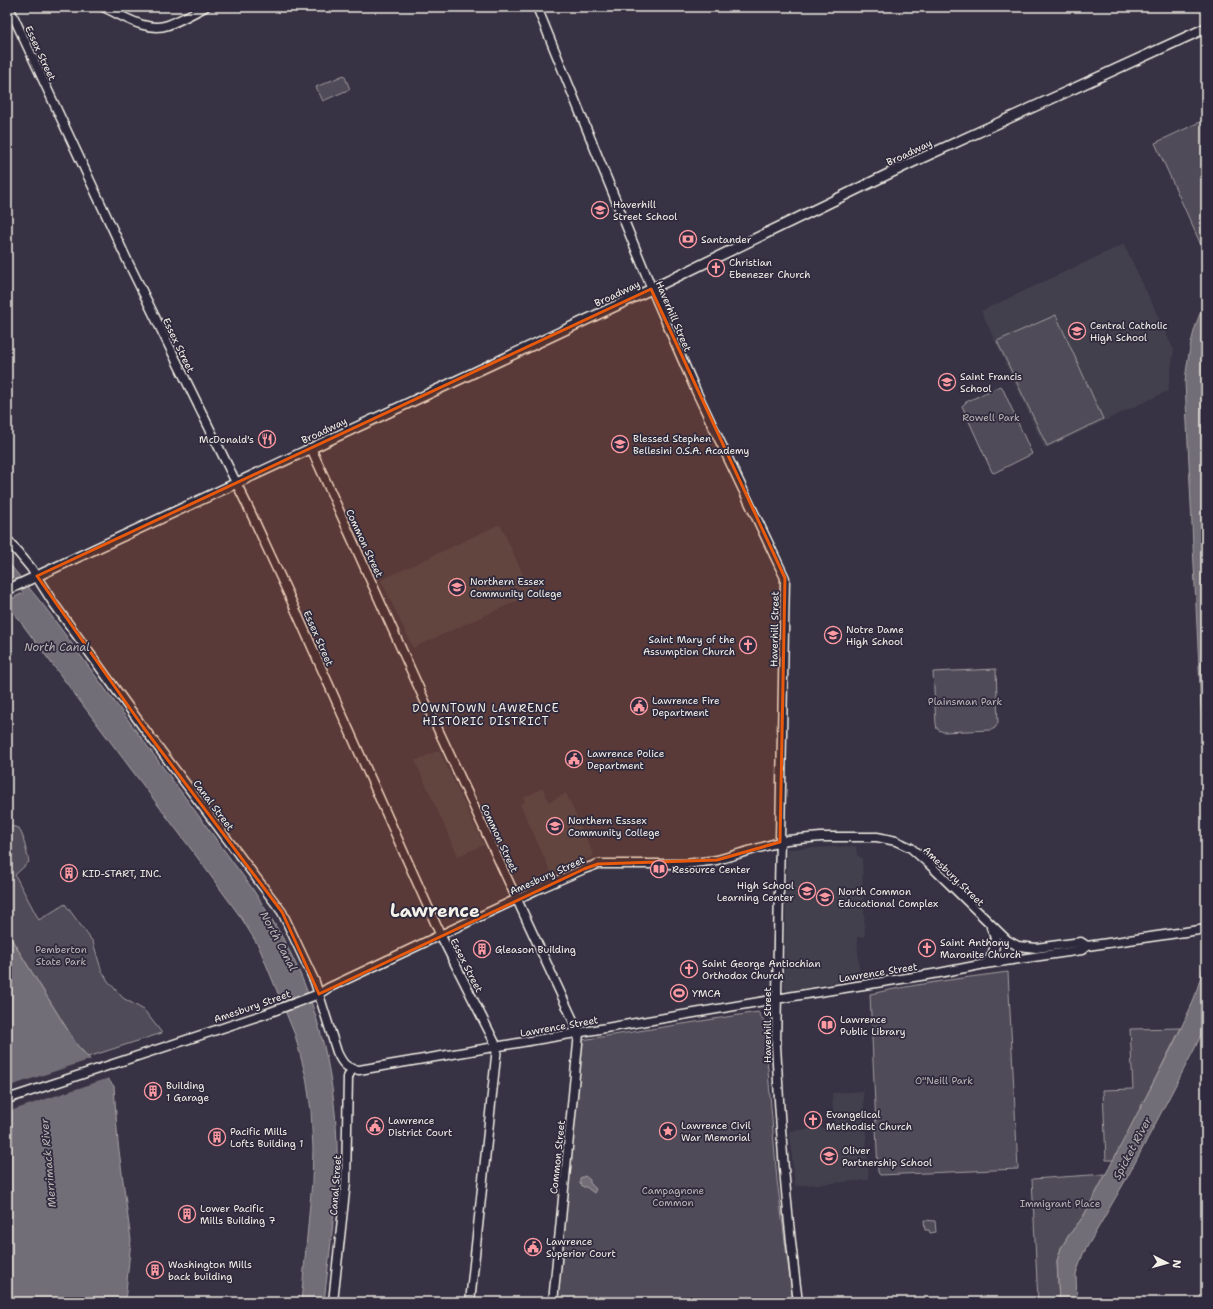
<svg xmlns="http://www.w3.org/2000/svg" width="1213" height="1309" viewBox="0 0 1213 1309" font-family="'Shantell Sans',sans-serif">
<style>
.built{fill:#433f4e}
.green{fill:#504b59;stroke:#a29ea0}
.water{fill:#726e77;stroke:#a6a2a4}
.pier{fill:#373244}
.lines{fill:none;stroke-linecap:round;stroke-linejoin:round}
.secondary-casing{stroke:#f4f1e8;stroke-width:11}
.primary-casing{stroke:#f4f1e8;stroke-width:12}
.secondary{stroke:#2f2a3d;stroke-width:8}
.primary{stroke:#2f2a3d;stroke-width:9}
.marked{fill:#e8590c;fill-opacity:0.2;stroke:#e8590c;stroke-width:3;stroke-linejoin:round}
.labels{text-anchor:middle;stroke-width:3.5;stroke-linejoin:round;paint-order:stroke}
.street-label{font-size:10px;fill:#f4f1e8;stroke:#2f2a3d}
.poi-label{font-size:10px;fill:#f4f1e8;stroke:#2f2a3d;text-anchor:start}
.park-label{font-size:10px;fill:#bbb7b6;stroke:#2f2a3d}
.water-label{font-size:11px;font-style:italic;fill:#bab6b5;stroke:#2f2a3d}
.neighbourhood-label{font-size:11px;letter-spacing:1px;fill:#f4f1e8;stroke:#2f2a3d}
.town-label{font-size:18px;font-weight:bold;fill:#f4f1e8;stroke:#2f2a3d}
</style>
<rect width="100%" height="100%" fill="#373244"/>
<filter id="ink" filterUnits="userSpaceOnUse"><feTurbulence type="fractalNoise" baseFrequency=".025" numOctaves="2"/><feDisplacementMap in="SourceGraphic" scale="8" xChannelSelector="R" yChannelSelector="G"/><feConvolveMatrix kernelMatrix="1 2 1 2 8 2 1 2 1" color-interpolation-filters="sRGB"/></filter>
<g filter="url(#ink)">
<path class="built" d="M1124,244l50,106 -6,41 -123,58 -64,-138z
M498,525l3,1 31,68 -119,54 -32,-68z
M439,750l45,95 -26,11 -43,-95z
M543,788l6,14 17,-9 28,63 -42,19 -32,-71 5,-2 -2,-4z
M856,846l1,9 5,3 3,79h-8l3,41 -72,13 -4,-3 3,-139z
M863,1091l6,89 -74,6 -6,-55 45,-4 -2,-34z"/>
<path class="green" d="M344,75l6,14 -27,12 -7,-14z
M1206,119v137l-51,-113z
M1056,315l47,104 -56,27 -50,-105z
M1000,386l2,1 30,67 -38,19 -2,-1 -30,-66 4,-4z
M996,669l2,54 -3,5 -4,2 -48,2 -6,-3 -1,-5 -3,-52z
M7,825l12,3 4,9 6,25 -14,13 24,45 26,-16 28,38 8,27 7,12 15,17 21,12 18,23 -74,24 -11,-12 -70,-113z
M1008,972l10,197 -138,6 -2,-3 -8,-178c46,-10 92,-16 138,-22z
M758,1012l6,10 13,158 16,122h-237l26,-262z
M1181,1028l-67,132h-8l-3,-70 30,-1 -3,-60z
M1106,1174l-23,43 -14,18 -8,13 -4,13 2,41h-21l-6,-123z
M924,1220l11,1 1,11 -6,1 -1,-3h-4z"/>
<path class="water" d="M1206,300v509l-21,-427c3,-29 8,-56 21,-82z
M7,561l37,45 208,282c14,22 28,43 39,66 32,64 48,143 46,215 -2,44 -8,89 -13,133h-23l11,-120 1,-33 -2,-39 -5,-33 -11,-42 -36,-88 -17,-28 -45,-62 -190,-253v-3l16,-8 -16,-20z
M7,932l70,113 37,41 4,57 13,97 -6,62h-118z
M1206,947v77l-11,24 -67,128 -45,78 -7,20 1,28h-18l-2,-41 4,-13 8,-13 14,-18 14,-26 78,-150 18,-39 9,-29z
M585,1176l5,4v3l6,6 -2,4 -8,-6h-3l-3,-3v-6z"/>
<path class="pier" d="M92,1059l17,19 -102,34v-25z"/>
<g class="lines">
<g class="secondary-casing">
<path id="secondary" d="M9,7l119,255 121,247 38,82 154,345 56,111 -27,255
M103,7c19,8 43,26 65,18 13,-5 25,-12 37,-18
M537,7l119,292 40,92 89,187 -9,467c4,86 11,172 22,257
M311,448l112,249 156,336 -26,269
M7,539l24,29 21,33 91,126 139,185 33,70 22,70c5,11 9,17 22,18l435,-74 145,-23 46,-9 97,-14 5,-4 119,-17
M985,964c11,-11 13,-23 6,-37
M7,1099l261,-86 51,-19 9,-6 208,-98 48,-21 14,-5h88l31,-4 70,-20 34,-3h56l19,4 15,7 18,16 78,76 11,6 18,2 45,-6 6,4
M333,1302l13,-120 2,-105 4,-8"/>
</g>
<g class="primary-casing">
<path id="primary" d="M7,590l494,-230 138,-65 272,-132 295,-135"/>
</g>
<use href="#secondary" class="secondary"/>
<use href="#primary" class="primary"/>
</g>
</g>
<path class="marked" d="M651,289l134,289 -5,264 -63,18 -119,4 -14,5 -265,125 -37,-82 -139,-185 -106,-151z"/>
<defs>
<g id="school-ring" transform="scale(0.9)"><circle r="9.5" fill="#2f2a3d" stroke="#ff9aa2" stroke-width="1.5"/><path d="M0-5L7-2L0 1L-7-2ZM-4 1L0 2.5L4 1V4Q0 6-4 4Z" fill="#ff9aa2"/></g>
<g id="bank-ring" transform="scale(0.9)"><circle r="9.5" fill="#2f2a3d" stroke="#ff9aa2" stroke-width="1.5"/><path d="M-6-4H6V4H-6ZM0-2.3a2.3 2.3 0 1 0 0 4.6a2.3 2.3 0 1 0 0-4.6Z" fill="#ff9aa2"/></g>
<g id="church-ring" transform="scale(0.9)"><circle r="9.5" fill="#2f2a3d" stroke="#ff9aa2" stroke-width="1.5"/><path d="M-1.2-6h2.4v3.5h3.3v2.4h-3.3V6h-2.4V-.1h-3.3v-2.4h3.3Z" fill="#ff9aa2"/></g>
<g id="restaurant-ring" transform="scale(0.9)"><circle r="9.5" fill="#2f2a3d" stroke="#ff9aa2" stroke-width="1.5"/><path d="M-5-6h1v4h1v-4h1v4h1v-4h1v5L-1.5 .5V6h-2V.5L-5-1ZM5-6V6H3V1.5H1.5Q1.5-4 5-6Z" fill="#ff9aa2"/></g>
<g id="university-ring" transform="scale(0.9)"><circle r="9.5" fill="#2f2a3d" stroke="#ff9aa2" stroke-width="1.5"/><path d="M0-5L7-2L0 1L-7-2ZM-4 1L0 2.5L4 1V4Q0 6-4 4Z" fill="#ff9aa2"/></g>
<g id="civic-ring" transform="scale(0.9)"><circle r="9.5" fill="#2f2a3d" stroke="#ff9aa2" stroke-width="1.5"/><path d="M-.6-6.5H3V-4.5H.6V-3L4-1V1h2V6H-6V1h2V-1L-.6-3ZM-1.2 2.5V6h2.4V2.5Z" fill="#ff9aa2"/></g>
<g id="library-ring" transform="scale(0.9)"><circle r="9.5" fill="#2f2a3d" stroke="#ff9aa2" stroke-width="1.5"/><path d="M-6-4Q-3-5.5-.7-3.5V5Q-3 3-6 4ZM6-4Q3-5.5 .7-3.5V5Q3 3 6 4Z" fill="#ff9aa2"/></g>
<g id="building-ring" transform="scale(0.9)"><circle r="9.5" fill="#2f2a3d" stroke="#ff9aa2" stroke-width="1.5"/><path d="M-4-6H4V6H1V3H-1V6H-4ZM-2.5-4.3h1.7v1.8h-1.7ZM.8-4.3h1.7v1.8H.8ZM-2.5-1h1.7V.8h-1.7ZM.8-1h1.7V.8H.8Z" fill="#ff9aa2"/></g>
<g id="stadium-ring" transform="scale(0.9)"><circle r="9.5" fill="#2f2a3d" stroke="#ff9aa2" stroke-width="1.5"/><path d="M0-5a6.5 5 0 1 0 0 10a6.5 5 0 1 0 0-10ZM-3.5-1.8h7v3.6h-7Z" fill="#ff9aa2"/></g>
<g id="sight-ring" transform="scale(0.9)"><circle r="9.5" fill="#2f2a3d" stroke="#ff9aa2" stroke-width="1.5"/><path d="M0-6L1.8-2.2L6-1.7L2.9 1.2L3.7 5.4L0 3.3L-3.7 5.4L-2.9 1.2L-6-1.7L-1.8-2.2Z" fill="#ff9aa2"/></g>
</defs>
<g fill-rule="evenodd">
<use href="#school-ring" x="600" y="210"/>
<use href="#bank-ring" x="688" y="239"/>
<use href="#church-ring" x="716" y="268"/>
<use href="#school-ring" x="1077" y="331"/>
<use href="#school-ring" x="947" y="382"/>
<use href="#restaurant-ring" x="267" y="439"/>
<use href="#school-ring" x="620" y="444"/>
<use href="#university-ring" x="457" y="587"/>
<use href="#school-ring" x="833" y="635"/>
<use href="#church-ring" x="748" y="645"/>
<use href="#civic-ring" x="639" y="706"/>
<use href="#civic-ring" x="574" y="759"/>
<use href="#university-ring" x="555" y="826"/>
<use href="#library-ring" x="659" y="869"/>
<use href="#building-ring" x="69" y="873"/>
<use href="#school-ring" x="807" y="891"/>
<use href="#school-ring" x="825" y="897"/>
<use href="#church-ring" x="927" y="948"/>
<use href="#building-ring" x="482" y="949"/>
<use href="#church-ring" x="689" y="969"/>
<use href="#stadium-ring" x="679" y="993"/>
<use href="#library-ring" x="827" y="1025"/>
<use href="#building-ring" x="153" y="1091"/>
<use href="#church-ring" x="813" y="1120"/>
<use href="#civic-ring" x="375" y="1126"/>
<use href="#sight-ring" x="668" y="1131"/>
<use href="#building-ring" x="217" y="1137"/>
<use href="#school-ring" x="829" y="1156"/>
<use href="#building-ring" x="187" y="1214"/>
<use href="#civic-ring" x="533" y="1247"/>
<use href="#building-ring" x="155" y="1270"/>
</g>
<g class="labels">
<g class="street-label">
<text transform="translate(41 53) rotate(65)" y="4">Essex Street</text>
<text transform="translate(909 152) rotate(-25)" y="4">Broadway</text>
<text transform="translate(617 293) rotate(-25)" y="4">Broadway</text>
<text transform="translate(674 316) rotate(67)" y="4">Haverhill Street</text>
<text transform="translate(179 345) rotate(64)" y="4">Essex Street</text>
<text transform="translate(324 430) rotate(-25)" y="4">Broadway</text>
<text transform="translate(365 543) rotate(65)" y="4">Common Street</text>
<text transform="translate(774 629) rotate(-89)" y="4">Haverhill Street</text>
<text transform="translate(319 638) rotate(66)" y="4">Essex Street</text>
<text transform="translate(214 805) rotate(53)" y="4">Canal Street</text>
<text transform="translate(500 838) rotate(65)" y="4">Common Street</text>
<text transform="translate(547 875) rotate(-24)" y="4">Amesbury Street</text>
<text transform="translate(954 876) rotate(44)" y="4">Amesbury Street</text>
<text transform="translate(467 965) rotate(63)" y="4">Essex Street</text>
<text transform="translate(878 972) rotate(-9)" y="4">Lawrence Street</text>
<text transform="translate(252 1006) rotate(-19)" y="4">Amesbury Street</text>
<text transform="translate(767 1025) rotate(-90)" y="4">Haverhill Street</text>
<text transform="translate(559 1026) rotate(-10)" y="4">Lawrence Street</text>
<text transform="translate(557 1157) rotate(-84)" y="4">Common Street</text>
<text transform="translate(335 1185) rotate(-86)" y="4">Canal Street</text>
</g>
<g class="poi-label">
<text x="613" y="208">Haverhill<tspan x="613" dy="12">Street School</tspan></text>
<text x="701" y="243">Santander</text>
<text x="729" y="266">Christian<tspan x="729" dy="12">Ebenezer Church</tspan></text>
<text x="1090" y="329">Central Catholic<tspan x="1090" dy="12">High School</tspan></text>
<text x="960" y="380">Saint Francis<tspan x="960" dy="12">School</tspan></text>
<text x="633" y="442">Blessed Stephen<tspan x="633" dy="12">Bellesini O.S.A. Academy</tspan></text>
<text x="254" y="443" text-anchor="end">McDonald's</text>
<text x="470" y="585">Northern Essex<tspan x="470" dy="12">Community College</tspan></text>
<text x="846" y="633">Notre Dame<tspan x="846" dy="12">High School</tspan></text>
<text x="735" y="643" text-anchor="end">Saint Mary of the<tspan x="735" dy="12">Assumption Church</tspan></text>
<text x="652" y="704">Lawrence Fire<tspan x="652" dy="12">Department</tspan></text>
<text x="587" y="757">Lawrence Police<tspan x="587" dy="12">Department</tspan></text>
<text x="568" y="824">Northern Esssex<tspan x="568" dy="12">Community College</tspan></text>
<text x="672" y="873">Resource Center</text>
<text x="82" y="877">KID-START, INC.</text>
<text x="794" y="889" text-anchor="end">High School<tspan x="794" dy="12">Learning Center</tspan></text>
<text x="838" y="895">North Common<tspan x="838" dy="12">Educational Complex</tspan></text>
<text x="940" y="946">Saint Anthony<tspan x="940" dy="12">Maronite Church</tspan></text>
<text x="495" y="953">Gleason Building</text>
<text x="702" y="967">Saint George Antiochian<tspan x="702" dy="12">Orthodox Church</tspan></text>
<text x="692" y="997">YMCA</text>
<text x="840" y="1023">Lawrence<tspan x="840" dy="12">Public Library</tspan></text>
<text x="166" y="1089">Building<tspan x="166" dy="12">1 Garage</tspan></text>
<text x="826" y="1118">Evangelical<tspan x="826" dy="12">Methodist Church</tspan></text>
<text x="388" y="1124">Lawrence<tspan x="388" dy="12">District Court</tspan></text>
<text x="681" y="1129">Lawrence Civil<tspan x="681" dy="12">War Memorial</tspan></text>
<text x="230" y="1135">Pacific Mills<tspan x="230" dy="12">Lofts Building 1</tspan></text>
<text x="842" y="1154">Oliver<tspan x="842" dy="12">Partnership School</tspan></text>
<text x="200" y="1212">Lower Pacific<tspan x="200" dy="12">Mills Building 7</tspan></text>
<text x="546" y="1245">Lawrence<tspan x="546" dy="12">Superior Court</tspan></text>
<text x="168" y="1268">Washington Mills<tspan x="168" dy="12">back building</tspan></text>
</g>
<g class="park-label">
<text x="991" y="421">Rowell Park</text>
<text x="965" y="705">Plainsman Park</text>
<text x="61" y="953">Pemberton<tspan x="61" dy="12">State Park</tspan></text>
<text x="944" y="1084">O"Neill Park</text>
<text x="673" y="1194">Campagnone<tspan x="673" dy="12">Common</tspan></text>
<text x="1060" y="1207">Immigrant Place</text>
</g>
<g class="water-label">
<text x="57" y="651">North Canal</text>
<text transform="translate(279 941) rotate(62)" y="4">North Canal</text>
<text transform="translate(1132 1148) rotate(-62)" y="4">Spicket River</text>
<text transform="translate(48 1163) rotate(-95)" y="4">Merrimack River</text>
</g>
<g class="neighbourhood-label">
<text x="486" y="712">DOWNTOWN LAWRENCE<tspan x="486" dy="13">HISTORIC DISTRICT</tspan></text>
</g>
<g class="town-label">
<text x="435" y="917">Lawrence</text>
</g>
</g>
<rect width="1213" height="1309" fill="none" stroke="#2f2a3d" stroke-width="24"/>
<rect x="12" y="12" width="1189" height="1285" fill="none" stroke="#f4f1e8" stroke-width="1.5" filter="url(#ink)"/>
<g transform="translate(1167 1263) rotate(96)" stroke="#2f2a3d" stroke-width="3" paint-order="stroke">
<path d="M0-3L7 15L0 10L-7 15Z" fill="#f4f1e8"/>
<text y="-6" font-size="11" font-weight="bold" text-anchor="middle" fill="#f4f1e8">N</text>
</g>
</svg>
